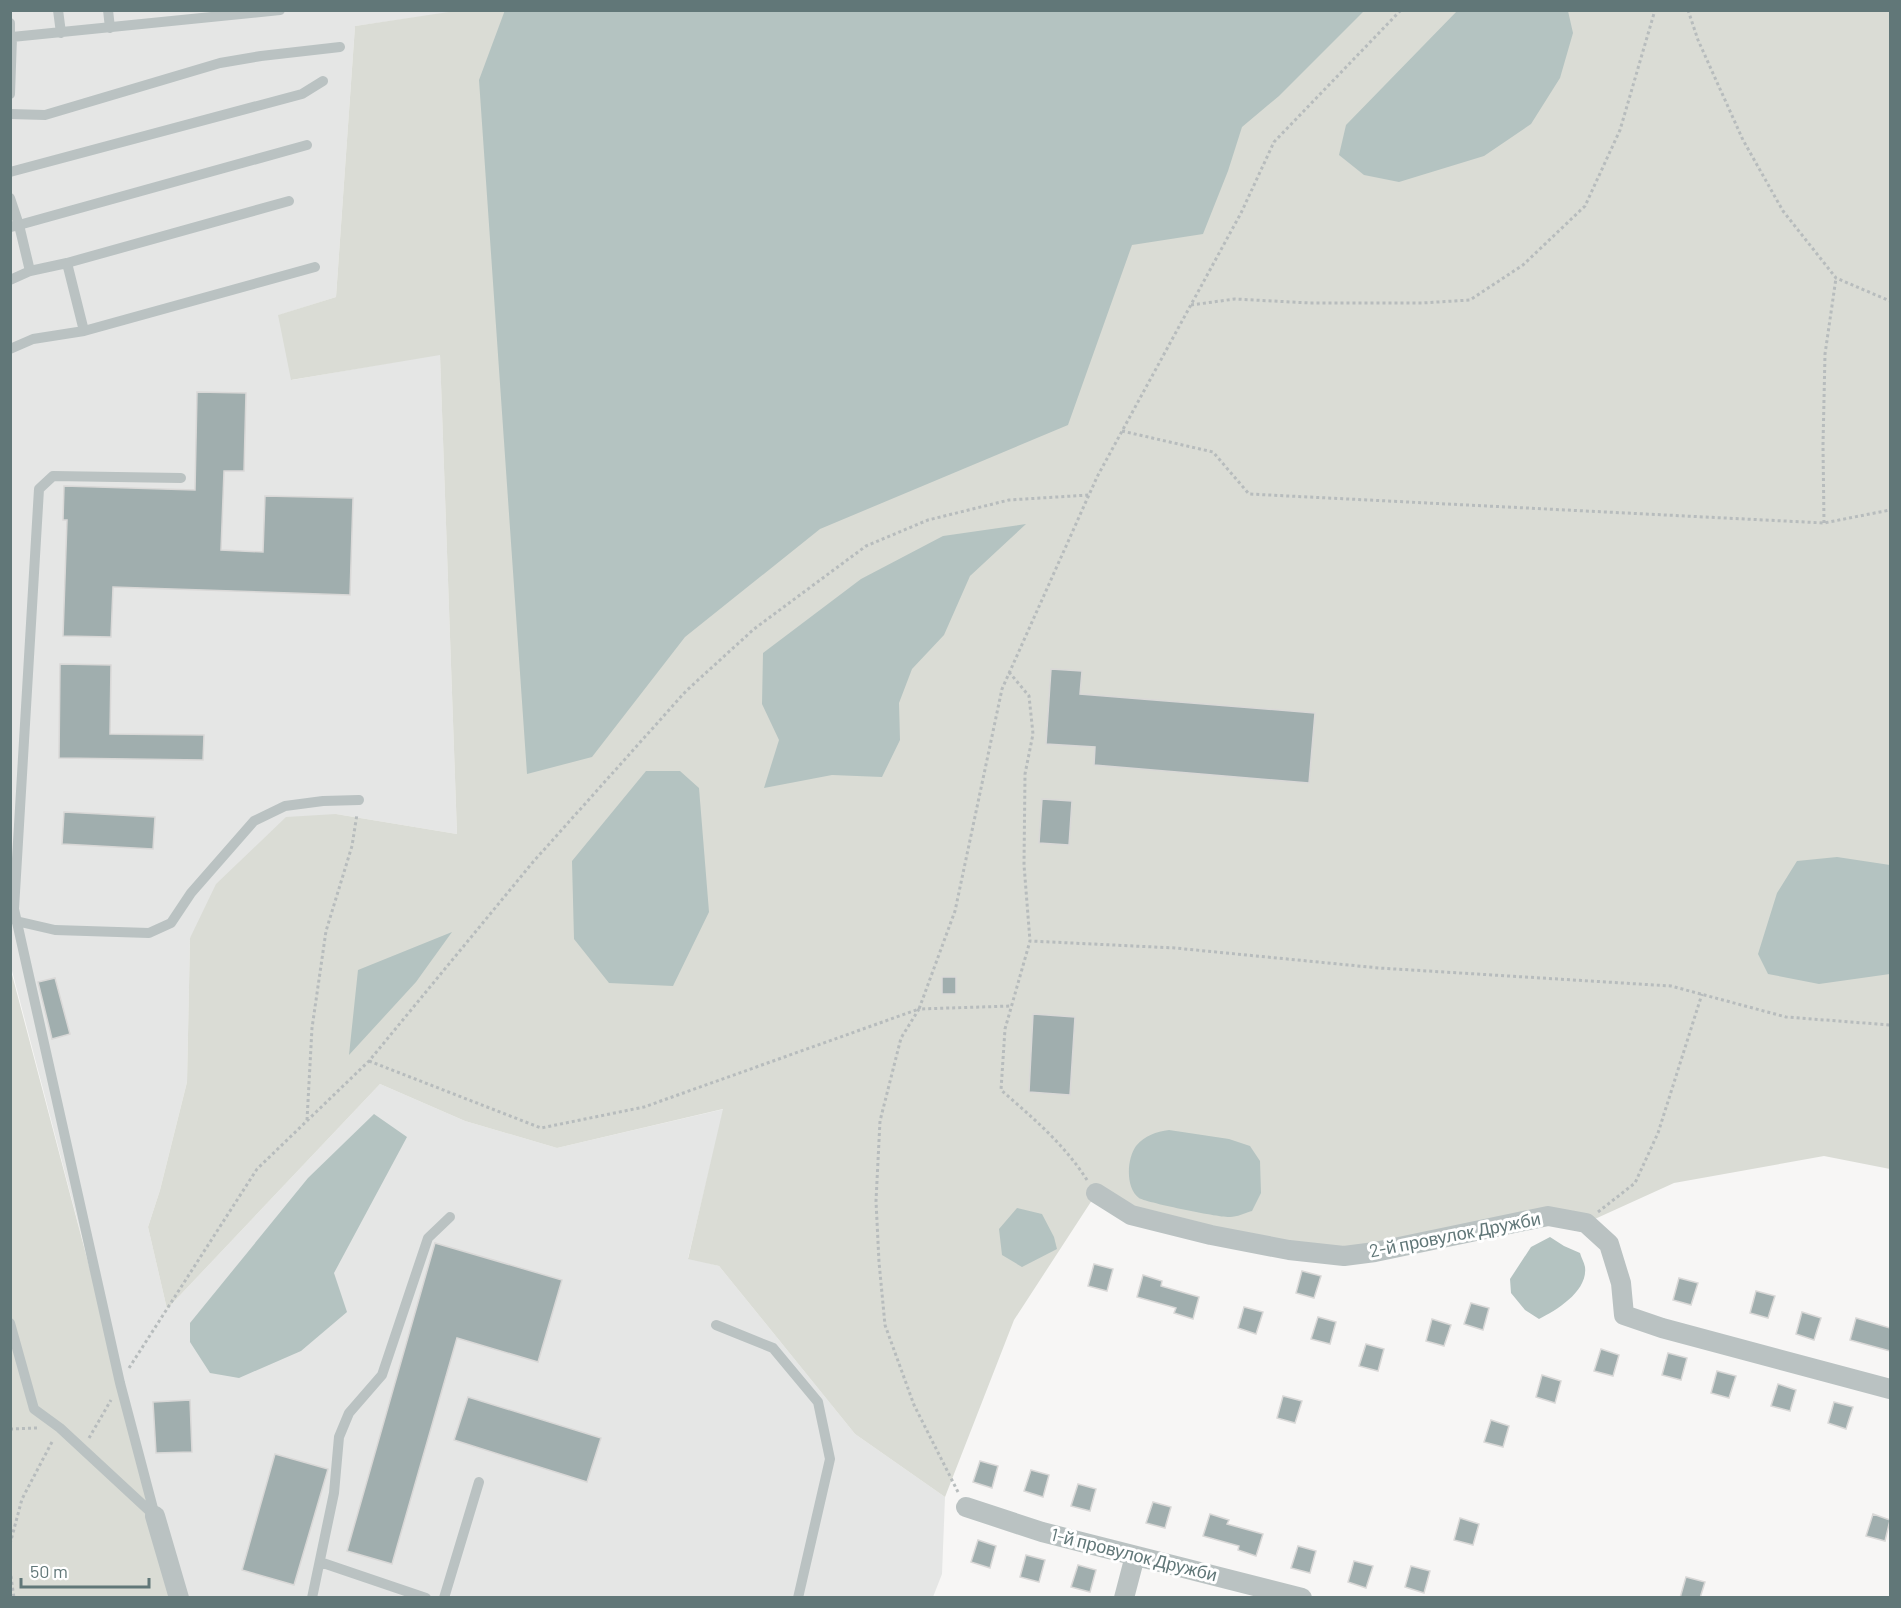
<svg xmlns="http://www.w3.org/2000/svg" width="1901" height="1608" viewBox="0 0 1901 1608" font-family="Barlow,sans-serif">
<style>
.built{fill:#e5e6e5}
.green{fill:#dadcd5}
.water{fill:#b4c3c1}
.building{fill:#a0aeae;stroke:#d9d8d7;stroke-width:1.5}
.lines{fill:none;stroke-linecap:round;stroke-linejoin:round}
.path{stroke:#b7bcbd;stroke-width:3;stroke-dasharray:3 3;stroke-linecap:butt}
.lane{stroke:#bac2c2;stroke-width:10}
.street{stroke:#bac2c2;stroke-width:20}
.labels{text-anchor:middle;stroke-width:6;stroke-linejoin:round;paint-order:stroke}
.street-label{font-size:18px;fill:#617778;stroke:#fff}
</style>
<rect width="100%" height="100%" fill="#f7f6f5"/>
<path class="built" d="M10,11h452l-107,15 -19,271 -57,18 13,65 148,-26 17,480 -121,-20 -146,124 -3,144 -27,108 -12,37 19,82 213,-225 85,37 92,27 167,-39 -36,149 31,8 136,168 90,63 -3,77 -9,23h-754l-59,-214 -109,-416z"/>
<path class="green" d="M462,10l1428,1v1158l-66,-13 -150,27 -88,40 -38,-7 -173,36 -164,-17 -115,-41 -82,126 -69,177 -90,-63 -136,-168 -31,-7 35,-150 -166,39 -92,-27 -85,-37 -213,225 -19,-82 12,-37 27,-108 3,-144 26,-54 70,-67 50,-3 121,20 -17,-479 -149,25 -13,-65 58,-18 19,-271z
M10,967l110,416 59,214h-168z"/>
<path class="water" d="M505,10h859v1l-85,85 -37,31 -14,44 -25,63 -71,11 -64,180 -248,104 -135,108 -93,120 -65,17 -48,-694z
M1458,10l110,1 5,22 -13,45 -29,46 -47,32 -85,26 -35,-7 -25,-20 7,-30z
M1026,524l-56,52 -26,59 -32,34 -13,34 1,37 -18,37 -50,-2 -68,13 15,-48 -17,-36 1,-51 98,-74 82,-43z
M646,771h34l19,17 10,124 -36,74 -64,-3 -35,-44 -2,-78z
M1837,857l53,8v109l-71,10 -51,-10 -10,-20 19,-61 20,-32z
M452,932l-36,50 -67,73 9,-85z
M374,1114l33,23 -73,136 13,39 -46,39 -62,27 -29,-5 -20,-31v-19l118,-145z
M1169,1130l60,9 21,7 10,15 1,32 -9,18c-7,2 -15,6 -22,6 -9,1 -86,-15 -91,-19 -14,-10 -12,-40 -3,-52 9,-11 20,-14 33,-16z
M1017,1208l25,6 12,23 3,12 -35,18 -20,-12 -3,-26z
M1550,1237l14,9 16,7c1,4 4,9 5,14 3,24 -28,43 -46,52l-14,-9 -14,-17 -1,-14 21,-32z"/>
<path class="building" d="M197,392l49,1 -2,78h-20l-3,79 42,2 2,-56 88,2 -3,97 -237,-8 -2,50 -48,-1 4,-116h-4l1,-34 131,4z
M60,664l51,1 -1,69 94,1 -1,25 -144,-2z
M1051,669l31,2 -2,23 235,19 -6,70 -215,-18 1,-18 -49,-3z
M1042,799l30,2 -3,44 -30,-2z
M64,812l91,5 -2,32 -91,-5z
M942,977h14v17h-14z
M55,978l15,56 -18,5 -14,-57z
M1033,1014l42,3 -5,78 -41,-3z
M435,1243l127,37 -24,82 -81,-24 -65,226 -45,-13z
M1094,1264l19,5 -6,22 -19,-5z
M1302,1271l19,5 -7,22 -18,-5z
M1143,1275l19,6 -1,5 38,11 -6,22 -19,-6 2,-5 -39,-11z
M1679,1278l19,5 -7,22 -18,-5z
M1756,1291l19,5 -7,22 -18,-5z
M1471,1303l18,5 -6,22 -19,-6z
M1244,1307l19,5 -7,22 -18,-6z
M1802,1312l19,6 -7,22 -18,-6z
M1318,1317l18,5 -6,22 -19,-5z
M1856,1318l34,10v23l-40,-11z
M1432,1319l19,6 -7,21 -18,-5z
M1366,1344l18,5 -6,22 -19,-5z
M1601,1349l18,6 -6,21 -19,-5z
M1668,1353l19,5 -6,22 -19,-5z
M1717,1371l19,5 -7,22 -18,-5z
M1542,1375l19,6 -6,22 -19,-6z
M1778,1384l18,6 -6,21 -19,-5z
M1283,1396l19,5 -7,22 -18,-5z
M468,1397l133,41 -14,44 -133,-42z
M190,1400l2,52 -36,1 -3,-51z
M1834,1402l19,5 -7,22 -18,-6z
M1491,1420l18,6 -6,21 -19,-5z
M275,1454l53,15 -34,116 -52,-15z
M980,1461l18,5 -6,22 -19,-6z
M1031,1470l18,5 -6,22 -19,-6z
M1078,1484l18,5 -6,22 -19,-5z
M1153,1502l18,5 -6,21 -19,-5z
M1210,1514l19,6 -2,4 36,10 -7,22 -18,-6 1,-4 -36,-10z
M1873,1514l17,6 -5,21 -19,-5z
M1460,1518l19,6 -6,21 -19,-5z
M978,1540l18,6 -6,22 -19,-6z
M1298,1546l18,5 -6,22 -19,-5z
M1026,1555l19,5 -6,22 -19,-5z
M1354,1561l19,5 -7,22 -18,-6z
M1078,1565l18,5 -6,22 -19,-5z
M1411,1566l19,5 -6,22 -19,-6z
M1686,1577l19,5 -5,16h-20z"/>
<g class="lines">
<path class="path" d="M1688,10l10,30 45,100 40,71 53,67 54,23
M1191,305l44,-6 75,4h112l48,-3 53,-35 62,-59 35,-76 35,-120
M1122,431l91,21 36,42 575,29 66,-13
M1824,523l-1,-78 2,-91 11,-76
M1009,672l20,24 4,38 -8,40 -1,91 6,76
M369,1061l172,67 103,-21 275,-98 36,-98 47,-222 95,-212 144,-264 33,-71 127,-132
M307,1120l5,-92 14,-97 26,-85 5,-32
M1087,1180c-22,-35 -55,-63 -86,-90l4,-61 25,-88 145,7 204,20 292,18 115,31 104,8
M1598,1212l37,-29 23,-50 44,-139
M129,1368l128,-199 112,-108 164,-199 153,-171 68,-62 112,-83 62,-26 81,-20 80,-5
M10,1429l27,-1
M89,1438l22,-38
M958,1492l-44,-87 -29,-80 -6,-63 -3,-61 4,-80 21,-83 18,-29 92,-3
M10,1544l12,-45 31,-59
M10,1570l4,28"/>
<path class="lane" d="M58,10l3,23
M108,10l2,18
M10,23v14
M10,94l2,-57 268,-27
M10,114l35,1 175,-52 41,-7 79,-9
M10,172l292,-78 21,-13
M10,198l9,27 288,-80
M10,227l9,-2 11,46 37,-8 222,-62
M67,263l17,68 231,-64
M10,280l20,-9
M10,349l23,-10 51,-8
M16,921l39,9 94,3 22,-10 20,-30 63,-72 31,-15 38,-5 36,-1
M10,1323l24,86 26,19 95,88
M716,1325l57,23 45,54 12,57 -32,139
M155,1516l-35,-133 -106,-474 25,-420 14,-13 128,2
M320,1562l106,36
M312,1598l22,-105 5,-56 10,-24 33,-38 46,-137 22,-21
M444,1598l35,-116"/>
<path class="street" d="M1096,1193l35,22 80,20 78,15 55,6 31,-4 173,-36 38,7 23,21 12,39 3,32 38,13 228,61
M966,1507l76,25 260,66
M155,1516l24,82
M1124,1598l11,-42"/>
</g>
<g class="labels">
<g class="street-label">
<text transform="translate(1455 1235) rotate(-11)" y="6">2-й провулок Дружби</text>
<text transform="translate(1134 1555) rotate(14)" y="6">1-й провулок Дружби</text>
</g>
</g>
<rect width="1901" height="1608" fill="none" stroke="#617778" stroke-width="24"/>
<path d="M21 1578v9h128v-9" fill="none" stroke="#617778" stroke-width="3"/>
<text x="30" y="1578" font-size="18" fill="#617778" stroke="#ffffff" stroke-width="4.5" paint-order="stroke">50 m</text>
</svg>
